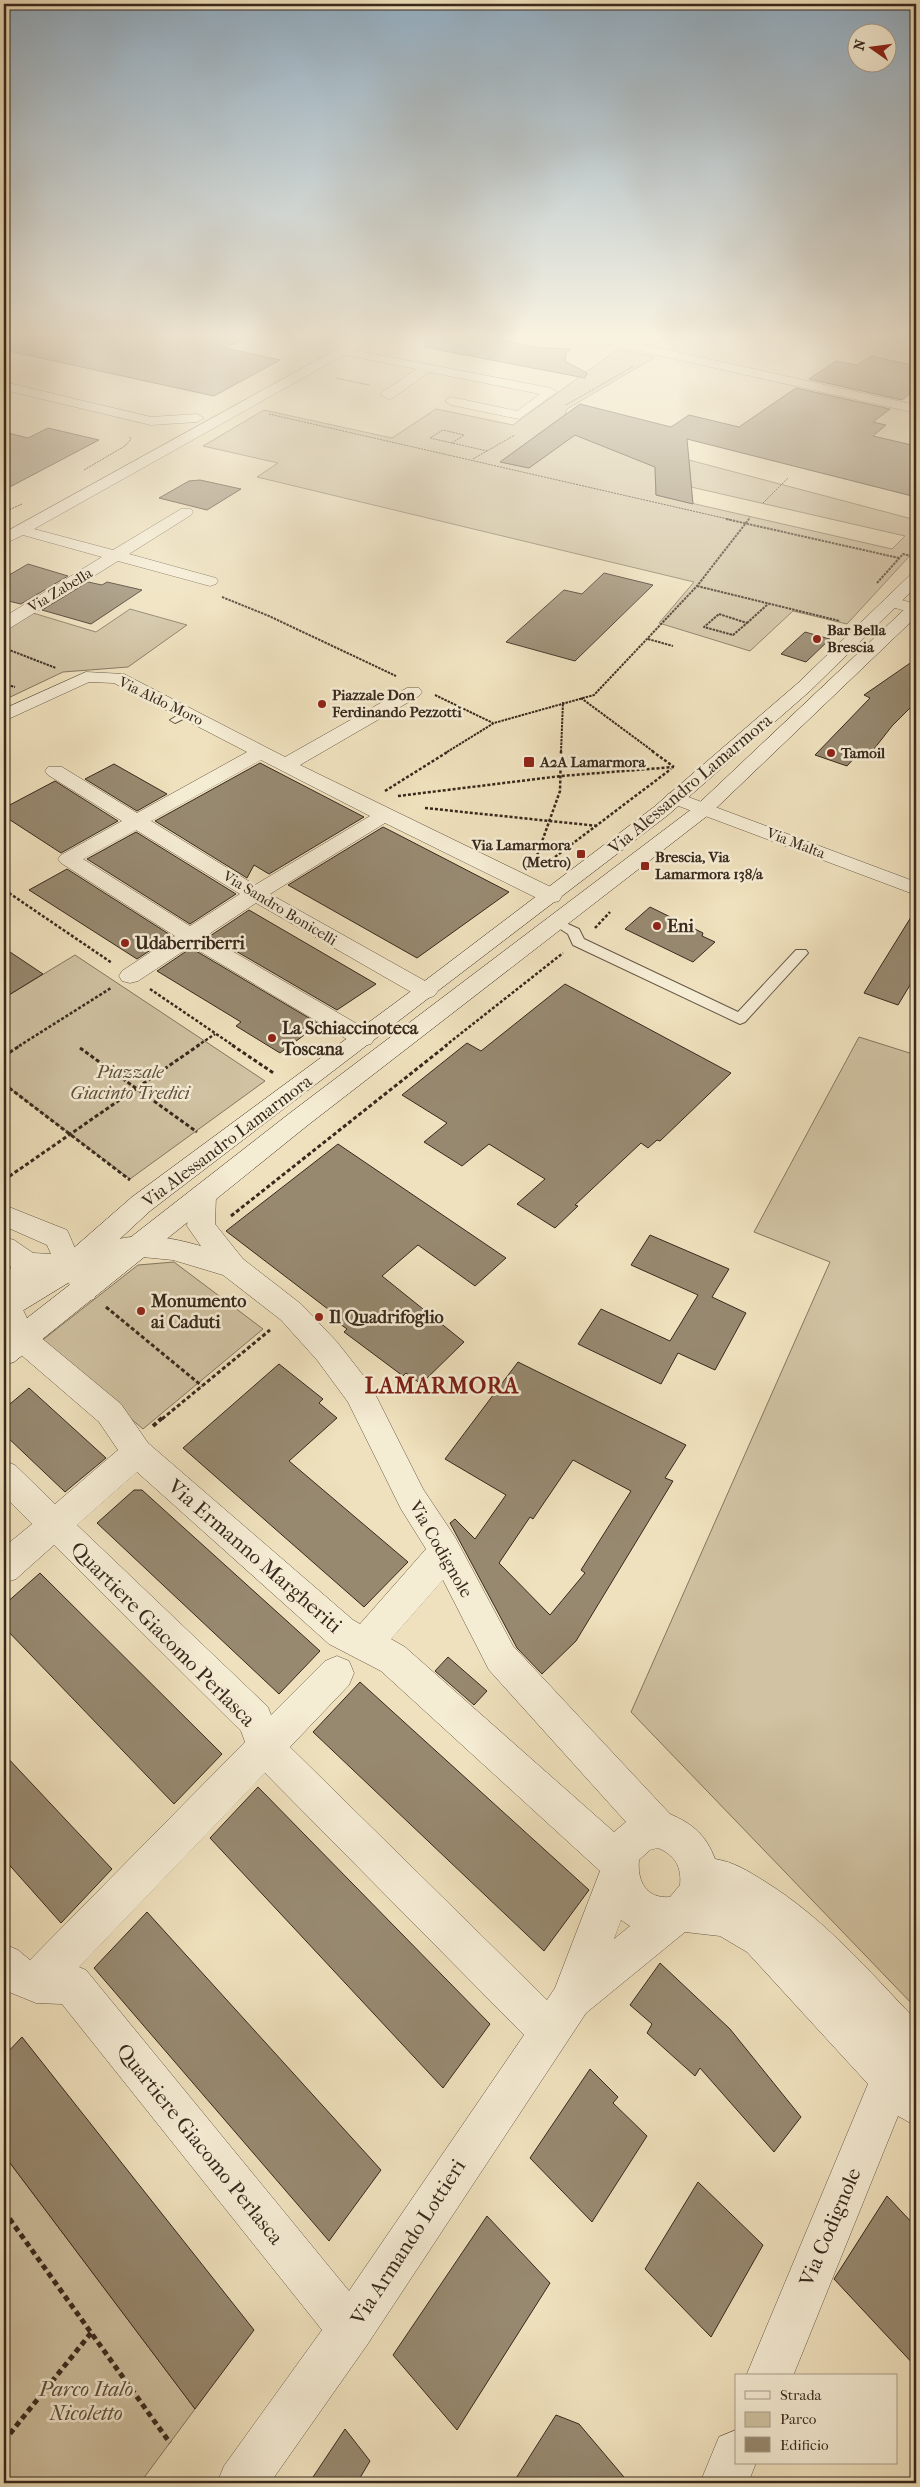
<svg xmlns="http://www.w3.org/2000/svg" width="920" height="2487" viewBox="0 0 920 2487" font-family="'IM FELL French Canon',serif">
<style>
.green{fill:#d0c2a2;stroke:#847660}
.building{fill:#978970;stroke:#38291d;fill-rule:evenodd}
.lines{fill:none;stroke-linecap:round;stroke-linejoin:round}
.service-casing{stroke:#665745;stroke-width:2}
.minor-casing{stroke:#665745;stroke-width:1}
.tertiary-casing{stroke:#665745;stroke-width:1}
.secondary-casing{stroke:#38291d;stroke-width:1}
.path-far5{stroke:#38291d;stroke-width:1;stroke-dasharray:2 1;stroke-linecap:butt}
.path-far4{stroke:#38291d;stroke-width:2;stroke-dasharray:2.5 1;stroke-linecap:butt}
.path-far3{stroke:#38291d;stroke-width:2.5;stroke-dasharray:3 2;stroke-linecap:butt}
.path-far2{stroke:#38291d;stroke-width:3;stroke-dasharray:4 2.5;stroke-linecap:butt}
.path-far1{stroke:#38291d;stroke-width:4;stroke-dasharray:4.5 3;stroke-linecap:butt}
.path{stroke:#38291d;stroke-width:5;stroke-dasharray:5.5 4;stroke-linecap:butt}
.service{fill:#f5ecd4;fill-rule:evenodd}
.minor{fill:#f5ecd4;fill-rule:evenodd}
.tertiary{fill:#f5ecd4;fill-rule:evenodd}
.secondary{fill:#f5ecd4;fill-rule:evenodd}
.poi-dot{fill:#8f2418;stroke:#f5ecd4;stroke-width:2}
.labels{text-anchor:middle;stroke-width:5;stroke-linejoin:round;paint-order:stroke}
.far-street-label{font-size:15px;fill:#38291d;stroke:#f5ecd4}
.far-poi-label{font-size:15px;font-weight:bold;fill:#38291d;stroke:#f5ecd4;text-anchor:start}
.street-label{font-size:18px;fill:#38291d;stroke:#f5ecd4}
.poi-label{font-size:18px;font-weight:bold;fill:#38291d;stroke:#f5ecd4;text-anchor:start}
.park-label{font-size:18px;font-style:italic;fill:#5e4f3e;stroke:#f5ecd4}
.near-street-label{font-size:21px;fill:#38291d;stroke:#f5ecd4}
.near-park-label{font-size:21px;font-style:italic;fill:#5e4f3e;stroke:#f5ecd4}
.district-label{font-size:22px;font-weight:bold;letter-spacing:1px;fill:#7a1f14;stroke:#f5ecd4}
</style>
<rect width="100%" height="100%" fill="#efe1bd"/>
<filter id="stains"><feTurbulence type="fractalNoise" baseFrequency=".004" numOctaves="4"/><feColorMatrix values="0 0 0 0 .2 0 0 0 0 .09 0 0 0 0 .02 0 0 0 .5 -.17"/></filter>
<radialGradient id="worn" r=".72"><stop offset=".6" stop-color="#630" stop-opacity="0"/><stop offset="1" stop-color="#630" stop-opacity=".3"/></radialGradient>
<path class="green" d="M618,349l37,8 -88,52 -2,6 -64,47 28,6 46,-33 80,32 1,28 236,54 13,-13 -214,-49 -2,-27 227,60v29l-69,75 -54,-13 -43,40 -91,-28 35,-41 -437,-105 21,-14 -75,-17 61,-36 128,28 44,-29 77,16z
M130,609l57,16 -59,42 -65,5 -59,28v-69l29,-18 63,19z
M75,955l190,126 -135,98 -126,-95v-86z
M859,1037l57,18v953l-285,-296 199,-450 -76,-30z
M174,1262l89,67 -120,100 -103,-87 98,-77z
M4,2155l191,254 -55,74h-136z"/>
<path class="building" d="M4,336h246l-25,12 55,12 -66,36 -210,-46z
M482,336l59,12 30,1 -5,4 -1,8 22,12 -2,5 -161,-31 1,-8z
M871,356l45,10v23l-14,11 -93,-21 27,-18 21,4z
M796,388l94,21 -17,13 13,3 -13,11 43,10v51l-229,-58 6,65 -37,-9 -1,-28 -80,-32 -46,33 -29,-6 80,-58 91,23 18,-12 50,12z
M48,428l51,12 -95,50v-58l24,6z
M200,480l41,9 -34,21 -48,-12 30,-17z
M28,564l40,12 -47,28 -17,-4v-22z
M604,573l49,12 -78,76 -69,-19 58,-52 18,4z
M88,582l14,3 5,-3 35,8 -51,34 -49,-14z
M805,632l25,7 -24,23 -25,-8z
M916,659v43l-24,24 -25,32 -10,-3 -10,11 -32,-11 55,-57 -6,-3z
M260,763l104,54 -95,57 -15,-9 -7,13 -92,-57z
M114,764l53,30 -30,17 -52,-32z
M55,781l63,40 -57,32 -57,-37v-8z
M383,827l10,5 116,60 -92,66 -129,-73z
M136,832l100,62 -46,30 -103,-65z
M67,869l105,67 -35,23 -108,-69z
M650,907l53,26 -1,3 13,6 -22,20 -68,-33z
M916,909v66l-18,30 -34,-12z
M249,910l127,74 -39,26 -127,-74z
M4,948l39,26 -39,24z
M191,948l128,76 -39,29 -44,-27 5,-4 -84,-51z
M565,984l166,89 -71,68 -3,-1 -9,8 -7,-5 -66,62 3,1 -23,22 -38,-24 28,-25 -56,-35 -27,22 -38,-24 23,-19 -45,-28 65,-52 14,8z
M338,1144l168,114 -31,28 -57,-41 -36,31 82,66 -43,42 -15,-11 -3,3 -59,-44 3,-3 -14,-10 4,-3 -111,-85z
M650,1235l79,34 -17,28 34,16 -31,57 -37,-17 -17,31 -83,-40 23,-35 69,32 28,-46 -67,-30z
M518,1362l168,83 -21,33 8,3 -97,160 -34,33 -25,-26 -67,-125 5,-4 20,20 31,-44 -61,-36zM573,1460l58,31 -50,79 4,3 -35,42 -51,-52 31,-46 3,2z
M279,1364l44,35 -4,4 18,15 -48,43 119,101 -44,45 -181,-159z
M29,1388l77,70 -41,34 -61,-58v-25z
M134,1490h8l178,161 -41,43 -182,-171z
M40,1573l182,181 -48,50 -170,-177v-22z
M448,1657l39,34 -13,14 -39,-34z
M360,1682l229,208 -45,61 -231,-219z
M4,1754l108,115 -51,54 -57,-64z
M258,1787l232,237 -47,64 -233,-250z
M147,1912l234,258 -52,71 -235,-273z
M660,1963l70,66 71,88 -27,35 -74,-84 -5,8 -48,-43 5,-9 -22,-19z
M22,2037l232,293 -59,79 -191,-254v-99z
M590,2069l28,28 -5,6 34,33 -55,86 -62,-64z
M698,2182l65,63 -52,92 -66,-68z
M887,2196l29,31v140l-82,-88z
M487,2216l63,67 -93,147 -64,-75z
M556,2415l23,9 50,59h-116z
M345,2429l25,32 -13,22h-48z"/>
<g class="lines">
<g class="service-casing">
<path id="service" d="M187,710l4,1v4l-16,8 -5,-3z
M557,919l22,10 5,10 154,73 58,-62h10l2,3 -63,69 -5,2 -167,-79 -5,-11 -17,-11z"/>
</g>
<g class="minor-casing">
<path id="minor" d="M361,336h14l-22,14 198,38 6,4 -38,27 -68,-14 -6,-4 6,-4 66,14 23,-17 -111,-22 -39,28 -9,-5 1,-3 35,-23 -73,-14 -310,174 79,21 68,-41h10l2,3 -2,3 -62,39 87,24 2,3 -2,3 -6,2 -92,-25 -108,67 -6,1v-12l98,-60 -79,-22 -19,9v-11z
M4,382l147,35 46,-3 7,4 -7,4 -46,3 -147,-35z
M891,597l25,7v10l-31,-9 -2,-3 2,-3z
M86,672l38,2 161,83 122,-69h12l3,4 -3,4 -119,69 259,126 3,5 -3,5 -8,2 -8,-2 -158,-78 -115,71 164,92 4,5 -4,5 -8,3 -8,-3 -162,-93 -50,33 165,96 4,6 -4,6 -8,2 -8,-2 -164,-98 -53,35 -8,2 -8,-2 -3,-5 3,-5 53,-35 -114,-73 -3,-4 3,-4 61,-34 -74,-46 -3,-4 3,-4h14l75,46 110,-61 -133,-69 -25,-1 -85,39v-12zM261,760l109,56 -115,69 -104,-64zM136,830l104,64 -50,32 -107,-67z
M675,792l241,90v13l-248,-93 -3,-4 3,-4z
M203,1185l9,3 4,7 -1,29 28,35 58,45 36,38 33,42 53,105 32,48 58,109 157,168c23,10 36,21 45,45 19,3 33,12 49,22 59,36 104,89 152,139v106l-18,-10 -105,260h-47l122,-292 -121,-132 -27,-16 -35,-4 -99,81 -219,332 -97,138h-53l7,-17 98,-136 -260,-326 -26,-1 -32,-13v-46l14,6 12,10 215,-218 -4,-11 -187,-186 -38,34 -12,4v-36l28,-23 -28,-28v-35l11,4 40,39 63,-54 -19,-28 -87,-75 -8,-17v-35l13,2 16,34 88,73 27,39 205,177 7,4 66,-75 -25,-40 -53,-107 -31,-42 -36,-40 -58,-45 -50,-15 -31,-3 -29,3 -42,18 -10,-3 -4,-8 4,-8c58,-23 77,-31 140,-13l-14,-20 3,-31 4,-7zM137,1472l192,172 52,27 219,200 -45,117 -8,12 -257,-253 59,-62 5,-12 -5,-12 -12,-5 -12,5 -54,54 -3,-8 -191,-182zM443,1580l46,90 137,152 -12,10 -209,-185 -14,-8zM265,1773l259,262 -175,256 -263,-321 -7,-3zM658,1848c17,7 24,19 22,37l-10,12c-24,2 -33,-16 -31,-37l11,-10zM621,1920l9,6 -16,13z
M736,2430v33h20l-8,20h-48l19,-46z"/>
</g>
<g class="tertiary-casing">
<path id="tertiary" d="M584,336h21l311,69v8l-326,-73z
M4,1205l63,25c5,10 8,21 15,30 9,13 21,22 12,39l-10,3 -10,-3 -5,-16 -6,-6 -28,-2 -18,38 -13,2v-33l7,-15 -7,-5v-25l10,3 19,13 18,1 -4,-9 -43,-19z"/>
</g>
<g class="secondary-casing">
<path id="secondary" d="M916,573v14l-106,104 -142,124 -518,396 -69,64 -67,41 -10,3v-25l57,-35 71,-62 286,-211 236,-179 144,-124 112,-108z
M916,603v14l-205,196 -403,312 -294,237 -10,3v-29l286,-223 407,-308 213,-201z"/>
</g>
<path class="path-far5" d="M4,344l19,-8
M472,357l33,-21
M485,360l38,-24
M336,378l33,7
M566,405l68,-39
M269,414l463,106
M452,443l12,-8 -21,-5 -13,8 57,13
M473,459l42,-24
M84,470l41,-24 6,-7 -2,-3
M763,503l25,-25
M4,512l18,-8
M748,520l2,-3"/>
<path class="path-far4" d="M726,519l173,39
M877,583l26,-29 12,3
M697,586l143,35
M222,597l47,19 127,60
M719,614l28,9 -14,12 -29,-8z
M747,623l21,-19
M648,639l25,7
M4,648l52,20
M4,684l11,3
M435,695l58,28
M581,698l73,54
M447,752l47,-29 100,-28 103,-109 52,-67
M561,752l2,-50"/>
<path class="path-far3" d="M652,751l22,16
M385,791l64,-40
M398,796l163,-20 113,-9
M425,808l173,18
M534,864l26,-73 1,-40
M543,866l128,-97
M9,893l103,70
M595,928l15,-16
M150,989l84,57
M19,1046l92,-58
M197,1046l18,-12
M445,1046l118,-93"/>
<path class="path-far2" d="M232,1045l43,29
M80,1048l117,84
M4,1056l17,-11
M4,1084l126,96
M4,1180l195,-135
M231,1216l216,-171
M106,1307l96,79
M162,1419l108,-89"/>
<path class="path-far1" d="M153,1426l10,-9"/>
<path class="path" d="M4,2211l166,232
M4,2441l87,-108"/>
<use href="#service" class="service"/>
<use href="#minor" class="minor"/>
<use href="#tertiary" class="tertiary"/>
<use href="#secondary" class="secondary"/>
</g>
<linearGradient id="sky" x2="0" y2="1"><stop stop-color="#92adc1"/><stop offset="0.49" stop-color="#f8f2e1"/><stop offset="1" stop-color="#f8f2e1" stop-opacity="0"/></linearGradient>
<rect width="920" height="684" fill="url(#sky)"/>
<g class="poi-dot">
<circle cx="817" cy="639" r="5"/>
<circle cx="322" cy="704" r="5"/>
<circle cx="831" cy="753" r="5"/>
<rect x="523" y="756" width="12" height="12" rx="2.5"/>
<rect x="576" y="849" width="10" height="10" rx="2.5"/>
<rect x="640" y="861" width="10" height="10" rx="2.5"/>
<circle cx="657" cy="926" r="5"/>
<circle cx="125" cy="943" r="5"/>
<circle cx="272" cy="1038" r="5"/>
<circle cx="141" cy="1311" r="5"/>
<circle cx="319" cy="1317" r="5"/>
</g>
<g class="labels">
<g class="far-street-label">
<text transform="translate(60 590) rotate(-31)" y="5">Via Zabella</text>
<text transform="translate(161 701) rotate(26)" y="5">Via Aldo Moro</text>
<text transform="translate(796 843) rotate(21)" y="5">Via Malta</text>
<text transform="translate(280 908) rotate(31)" y="5">Via Sandro Bonicelli</text>
</g>
<g class="far-poi-label">
<text x="827" y="635">Bar Bella<tspan x="827" dy="17">Brescia</tspan></text>
<text x="332" y="700">Piazzale Don<tspan x="332" dy="17">Ferdinando Pezzotti</tspan></text>
<text x="841" y="758">Tamoil</text>
<text x="540" y="767">A2A Lamarmora</text>
<text x="571" y="850" text-anchor="end">Via Lamarmora<tspan x="571" dy="17">(Metro)</tspan></text>
<text x="655" y="862">Brescia, Via<tspan x="655" dy="17">Lamarmora 138/a</tspan></text>
</g>
<g class="street-label">
<text transform="translate(690 784) rotate(-40)" y="6">Via Alessandro Lamarmora</text>
<text transform="translate(227 1141) rotate(-37)" y="6">Via Alessandro Lamarmora</text>
<text transform="translate(441 1549) rotate(60)" y="6">Via Codignole</text>
</g>
<g class="poi-label">
<text x="667" y="932">Eni</text>
<text x="135" y="949">Udaberriberri</text>
<text x="282" y="1034">La Schiaccinoteca<tspan x="282" dy="21">Toscana</tspan></text>
<text x="151" y="1307">Monumento<tspan x="151" dy="21">ai Caduti</tspan></text>
<text x="329" y="1323">Il Quadrifoglio</text>
</g>
<g class="park-label">
<text x="130" y="1078">Piazzale<tspan x="130" dy="21">Giacinto Tredici</tspan></text>
</g>
<g class="near-street-label">
<text transform="translate(255 1556) rotate(41)" y="7">Via Ermanno Margheriti</text>
<text transform="translate(163 1634) rotate(45)" y="7">Quartiere Giacomo Perlasca</text>
<text transform="translate(200 2144) rotate(51)" y="7">Quartiere Giacomo Perlasca</text>
<text transform="translate(830 2227) rotate(-67)" y="7">Via Codignole</text>
<text transform="translate(408 2242) rotate(-57)" y="7">Via Armando Lottieri</text>
</g>
<g class="near-park-label">
<text x="86" y="2396">Parco Italo<tspan x="86" dy="24">Nicoletto</tspan></text>
</g>
<g class="district-label">
<text x="442" y="1393">LAMARMORA</text>
</g>
</g>
<rect width="920" height="2487" fill="none" stroke="#efe1bd" stroke-width="20"/>
<rect x="5" y="5" width="910" height="2477" fill="none" stroke="#38291d" stroke-width="2.5"/>
<rect x="10" y="10" width="900" height="2467" fill="none" stroke="#38291d"/>
<rect x="735" y="2374" width="162" height="90" fill="#f5ecd4" stroke="#a99e8b"/>
<rect x="745" y="2391" width="25" height="8" fill="#f5ecd4" stroke="#a99e8b"/>
<text x="780" y="2400" font-size="15" fill="#38291d">Strada</text>
<rect x="745" y="2412" width="25" height="15" fill="#d0c2a2" stroke="#a99e8b"/>
<text x="780" y="2424" font-size="15" fill="#38291d">Parco</text>
<rect x="745" y="2437" width="25" height="15" fill="#978970" stroke="#a99e8b"/>
<text x="780" y="2450" font-size="15" fill="#38291d">Edificio</text>
<g transform="translate(872 48) rotate(284)"><circle r="24" fill="#f5ecd4" stroke="#a99e8b"/>
<path d="M0-4L9 19L0 12L-9 19Z" fill="#8f2418"/>
<text y="-8" font-size="14" font-weight="bold" text-anchor="middle" fill="#38291d">N</text>
</g>
<rect width="100%" height="100%" filter="url(#stains)"/>
<rect width="100%" height="100%" fill="url(#worn)"/>
</svg>
